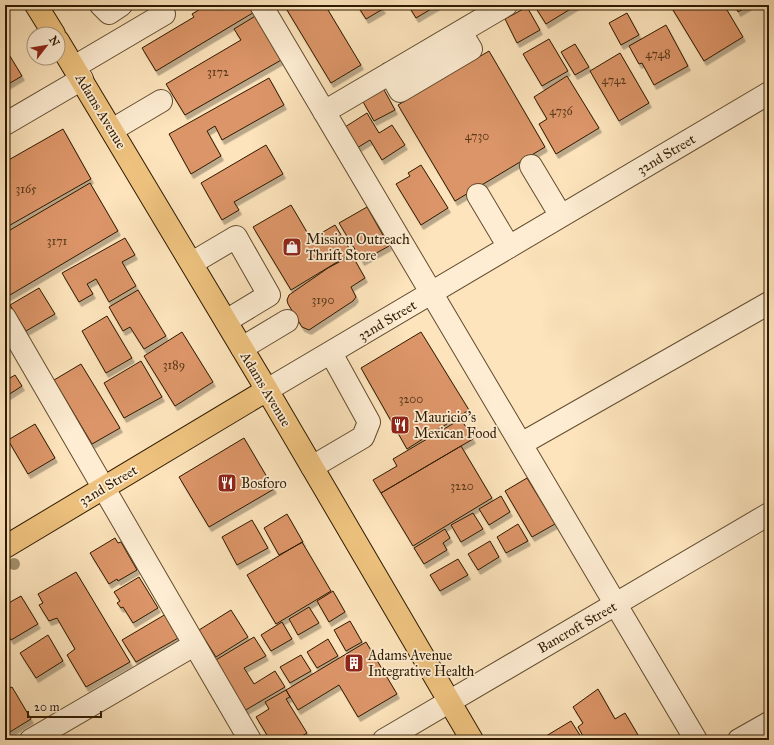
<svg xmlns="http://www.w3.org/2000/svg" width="774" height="745" font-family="'IM FELL Great Primer',serif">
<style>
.building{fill:#dc9567;stroke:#2e1a00;filter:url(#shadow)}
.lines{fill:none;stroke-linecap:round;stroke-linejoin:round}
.minor-casing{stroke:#624c2f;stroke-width:24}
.major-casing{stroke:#2e1a00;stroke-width:24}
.minor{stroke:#feedd3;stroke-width:22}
.major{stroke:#eec27e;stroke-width:22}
.tree{fill:#a2916d}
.labels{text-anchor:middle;stroke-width:3.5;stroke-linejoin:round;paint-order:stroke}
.number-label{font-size:12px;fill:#5a391a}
.street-label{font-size:14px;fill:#2e1a00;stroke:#feedd3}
.poi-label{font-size:14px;fill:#2e1a00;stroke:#feedd3;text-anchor:start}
</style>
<defs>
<filter id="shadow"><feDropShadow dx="2.5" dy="4.5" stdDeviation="0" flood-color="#0004"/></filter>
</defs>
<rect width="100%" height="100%" fill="#fde4bc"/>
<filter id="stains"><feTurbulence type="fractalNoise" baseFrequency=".005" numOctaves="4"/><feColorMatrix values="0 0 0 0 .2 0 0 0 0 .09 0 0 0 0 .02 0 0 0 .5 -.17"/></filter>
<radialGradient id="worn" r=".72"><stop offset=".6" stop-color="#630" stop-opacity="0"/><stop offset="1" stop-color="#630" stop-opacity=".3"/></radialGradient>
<path class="building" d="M207,5H252L256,11L156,71L142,48L194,17L192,14Z
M284,5H325L361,65L331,83Z
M357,5H380L383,9L366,19Z
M408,5H438L416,18Z
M534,5H577L546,24Z
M670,5H724L743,37L704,61Z
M735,5H750L738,12Z
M527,7L540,30L517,43L505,19Z
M627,13L639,35L621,45L609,23Z
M257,15L283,59L185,115L166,84L241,40L234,29Z
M666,25L688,66L654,85L642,63L639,64L629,46Z
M549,39L568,71L542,86L523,54Z
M575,44L589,67L575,75L561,52Z
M5,48L22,76L5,86Z
M489,51L545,147L455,201L398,105Z
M620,53L649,103L619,121L590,71Z
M567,76L599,128L556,154L539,124L547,119L534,97Z
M269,78L284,105L222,140L215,126L207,131L221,156L191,174L169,134Z
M383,88L395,110L374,121L362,100Z
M367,113L379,133L392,125L405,145L382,160L370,140L357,148L345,127Z
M63,129L91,179L5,228V162Z
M266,145L283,174L234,202L239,210L222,220L201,183Z
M421,165L448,208L421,225L396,184L410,176L408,173Z
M90,183L118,231L5,298V233Z
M291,205L311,239L335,225L352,253L291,290L253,227Z
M367,207L389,246L362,261L339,223Z
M125,238L135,255L122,262L136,286L109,302L96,279L87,284L93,294L79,302L62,273Z
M352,255L365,278L351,287L356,297L353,301L309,330L302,327L288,304L287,300L289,295L328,268Z
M39,288L55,314L26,331L10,305Z
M138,290L166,336L144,349L130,327L123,331L109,307Z
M107,316L132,358L106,373L82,331Z
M182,332L213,382L175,406L144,356Z
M421,332L469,410L407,449L361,368Z
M141,361L162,397L124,418L104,383Z
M81,364L120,428L92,444L54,380Z
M5,370L10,378L15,375L22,386L5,397Z
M461,419L473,439L381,493L373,480L397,466L393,459Z
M35,424L55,458L28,474L8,440Z
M244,438L274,489L209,527L179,477Z
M461,446L492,498L413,546L381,493Z
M527,478L555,524L532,537L505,491Z
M501,496L510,512L489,525L479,509Z
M473,513L483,529L461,542L451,525Z
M287,514L303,542L279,555L264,528Z
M252,520L268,548L237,565L222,537Z
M518,524L528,541L506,553L497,537Z
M445,529L450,538L443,543L447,550L424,564L414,548Z
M115,538L118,543L121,542L137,570L118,581L117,579L109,584L90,553Z
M490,541L499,557L478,570L468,554Z
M302,542L331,591L276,624L247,575Z
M458,559L468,575L440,591L430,575Z
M76,572L130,662L86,687L67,655L75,649L57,618L49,621L39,605L43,603L38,594Z
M139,577L158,608L133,623L123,607L121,608L117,603L120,601L114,592Z
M333,591L345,612L329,622L317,601Z
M21,596L38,624L11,640L5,629V605Z
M309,607L319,623L298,635L289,619Z
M231,610L248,637L216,657L199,630Z
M166,614L180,637L136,662L122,640Z
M350,621L362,642L346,651L334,630Z
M282,622L292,639L271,651L261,635Z
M48,635L63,661L36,678L20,653Z
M254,637L266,656L244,668L254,684L275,671L285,687L244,711L214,661Z
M328,639L338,656L317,668L307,652Z
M366,642L397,694L358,717L339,685L298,710L286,690Z
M301,655L311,671L290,683L280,667Z
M12,687L31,719L5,735V690Z
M598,689L615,719L625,713L641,740H585L578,727L583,723L573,707Z
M286,690L290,697L286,699L307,733L302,736L304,740H274L272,738L270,740L256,717L269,709L265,702Z
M571,721L583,740H540L541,739Z"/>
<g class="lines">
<g class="minor-casing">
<path id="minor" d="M101,5L109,13L121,5
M261,5L696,740
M74,67L164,14
M390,73L400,91L471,49L461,32
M324,112L506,5
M5,124L82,79
M112,130L161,101
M531,166L561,216
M478,195L509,247
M192,263L236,237L269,295L226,321
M5,318L250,740
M242,348L287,321
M267,390L769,93
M521,444L769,303
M312,467L363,437L369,422L331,353
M31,740L194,645
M384,740L769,514
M739,740L769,723"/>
</g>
<g class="major-casing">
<path id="major" d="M36,5L54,34
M58,41L267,390L472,740
M5,547L267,390"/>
</g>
<use href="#minor" class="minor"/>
<use href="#major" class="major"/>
</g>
<circle class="tree" cx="14" cy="564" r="6"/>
<defs>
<g id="shop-square" transform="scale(1)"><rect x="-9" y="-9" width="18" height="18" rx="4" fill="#8f2418" stroke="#feedd3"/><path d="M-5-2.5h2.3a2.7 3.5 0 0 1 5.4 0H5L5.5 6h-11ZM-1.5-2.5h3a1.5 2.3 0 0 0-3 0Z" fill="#fff"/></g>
<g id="restaurant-square" transform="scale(1)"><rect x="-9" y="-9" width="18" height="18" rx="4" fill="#8f2418" stroke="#feedd3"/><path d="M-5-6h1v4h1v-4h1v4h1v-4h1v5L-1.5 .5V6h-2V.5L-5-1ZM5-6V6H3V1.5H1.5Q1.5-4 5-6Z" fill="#fff"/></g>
<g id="building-square" transform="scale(1)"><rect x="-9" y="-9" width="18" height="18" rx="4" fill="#8f2418" stroke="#feedd3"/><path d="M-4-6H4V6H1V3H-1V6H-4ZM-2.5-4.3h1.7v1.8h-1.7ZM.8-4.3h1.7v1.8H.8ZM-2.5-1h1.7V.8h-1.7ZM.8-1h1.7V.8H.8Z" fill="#fff"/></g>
</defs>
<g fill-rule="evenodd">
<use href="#shop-square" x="292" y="247"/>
<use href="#restaurant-square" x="400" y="425"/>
<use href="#restaurant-square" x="227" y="483"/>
<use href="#building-square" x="354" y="663"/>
</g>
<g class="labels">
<g class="number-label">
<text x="658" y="58">4748</text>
<text x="218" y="76">3172</text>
<text x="614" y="84">4742</text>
<text x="561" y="115">4736</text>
<text x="477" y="140">4730</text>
<text x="26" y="193">3165</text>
<text x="57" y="245">3171</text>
<text x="323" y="304">3190</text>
<text x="174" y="369">3189</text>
<text x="411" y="403">3200</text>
<text x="462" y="490">3220</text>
</g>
<g class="street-label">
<text transform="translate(101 111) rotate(59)" y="5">Adams Avenue</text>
<text transform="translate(666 154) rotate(-31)" y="5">32nd Street</text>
<text transform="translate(387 320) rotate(-31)" y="5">32nd Street</text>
<text transform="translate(266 389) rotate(59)" y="5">Adams Avenue</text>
<text transform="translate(108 485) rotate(-31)" y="5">32nd Street</text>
<text transform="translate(577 627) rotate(-30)" y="5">Bancroft Street</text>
</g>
<g class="poi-label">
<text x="306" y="244">Mission Outreach<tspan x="306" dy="16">Thrift Store</tspan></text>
<text x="414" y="422">Mauricio's<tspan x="414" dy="16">Mexican Food</tspan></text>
<text x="241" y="488">Bosforo</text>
<text x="368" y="660">Adams Avenue<tspan x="368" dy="16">Integrative Health</tspan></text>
</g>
</g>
<rect width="774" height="745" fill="none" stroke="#fde4bc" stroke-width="20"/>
<rect x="6" y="6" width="762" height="733" fill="none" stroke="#2e1a00" stroke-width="2"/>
<rect x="10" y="10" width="754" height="725" fill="none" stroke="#2e1a00"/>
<g transform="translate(46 46) rotate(59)"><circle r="19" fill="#feedd3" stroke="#ab997f"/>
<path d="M0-3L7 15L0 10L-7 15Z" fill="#8f2418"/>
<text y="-6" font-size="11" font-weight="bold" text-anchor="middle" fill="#2e1a00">N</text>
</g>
<path d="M28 711v6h73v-6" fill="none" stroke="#2e1a00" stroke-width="2"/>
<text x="34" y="711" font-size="12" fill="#2e1a00" stroke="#feedd3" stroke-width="3" paint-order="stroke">20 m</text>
<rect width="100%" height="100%" filter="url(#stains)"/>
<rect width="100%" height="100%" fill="url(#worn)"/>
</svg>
